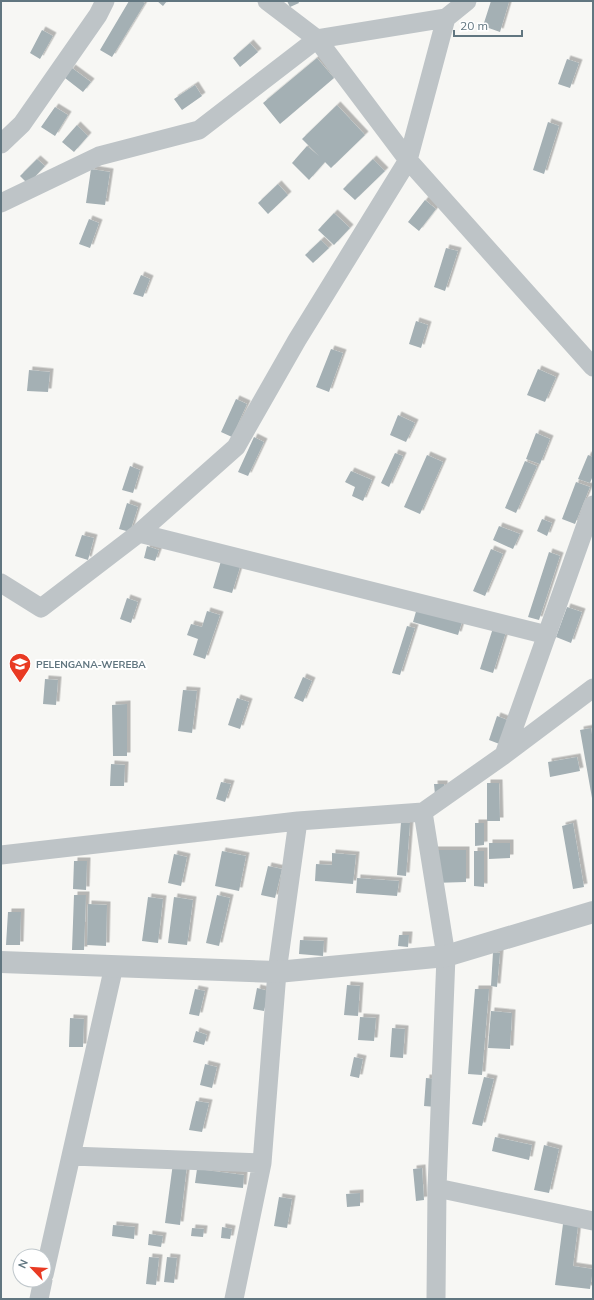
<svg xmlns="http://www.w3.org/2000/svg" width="594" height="1300" font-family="Mulish,sans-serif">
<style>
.building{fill:#a4b0b4;filter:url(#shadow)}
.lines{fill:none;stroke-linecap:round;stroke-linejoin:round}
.minor{stroke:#bec4c7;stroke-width:19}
.tertiary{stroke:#bec4c7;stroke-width:22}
.labels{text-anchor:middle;stroke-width:4;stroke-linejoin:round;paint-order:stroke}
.poi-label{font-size:10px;font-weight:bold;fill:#617680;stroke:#fff;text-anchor:start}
</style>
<defs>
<filter id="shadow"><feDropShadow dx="3.5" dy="-3.5" stdDeviation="0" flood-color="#0004"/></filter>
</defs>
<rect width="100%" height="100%" fill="#f7f7f4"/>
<path class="building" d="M129,1H141L145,3L112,57L100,50Z
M157,1H167L163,6Z
M287,1H298L299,3L290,7Z
M491,1L509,2L500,32L483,26Z
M42,30L53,36L40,59L30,53Z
M250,43L258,52L240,67L233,58Z
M317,58L334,78L280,124L263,103Z
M567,59L579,63L570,88L558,84Z
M72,68L91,82L83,92L65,78Z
M195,85L202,96L182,110L174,99Z
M337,105L365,135L331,168L325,162L309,180L292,163L307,146L319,156L302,139Z
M55,107L68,115L55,136L41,127Z
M548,122L559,126L544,174L533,170Z
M77,125L88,136L74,152L62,142Z
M37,159L45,166L28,184L20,176Z
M373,159L385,171L355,200L343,189Z
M91,169L110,172L105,205L86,203Z
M278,184L288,195L268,214L258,203Z
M425,200L436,209L419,231L408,222Z
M334,213L350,228L334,245L318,230Z
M89,219L99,223L90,248L79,244Z
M321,240L329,248L313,263L305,255Z
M446,248L458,251L445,291L434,287Z
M141,275L150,279L143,297L133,294Z
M416,321L428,325L421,348L409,344Z
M331,349L343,353L329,392L316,387Z
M538,369L556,377L545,402L527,395Z
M29,370L50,372L48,392L27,391Z
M236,399L247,404L232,437L221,432Z
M398,415L415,423L406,442L390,435Z
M536,433L550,439L540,464L526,459Z
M254,437L264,442L248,476L238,472Z
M395,453L403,456L389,487L381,483Z
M427,455L443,462L420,514L404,507Z
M588,455L593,457V475L590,483L578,479Z
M525,461L537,466L516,513L505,508Z
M130,466L140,470L133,493L122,490Z
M351,471L372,480L363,501L352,496L355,487L345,482Z
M576,482L590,487L575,524L562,519Z
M127,503L138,507L130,532L119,529Z
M542,519L552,523L547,536L537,531Z
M499,526L520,534L513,549L493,540Z
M82,535L94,538L88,560L75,556Z
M147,546L159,550L155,561L144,558Z
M491,549L503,554L485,596L473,591Z
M549,552L560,556L539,620L528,617Z
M221,561L240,567L232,593L213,588Z
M127,598L138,602L131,623L120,619Z
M567,607L582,612L571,643L556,637Z
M417,608L462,622L458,635L413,622Z
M207,611L220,615L205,659L193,655L198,639L187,635L191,624L202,627Z
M407,626L415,628L400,675L392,673Z
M493,628L506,632L493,673L480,669Z
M303,677L312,681L303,702L294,698Z
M45,679L58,680L56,705L43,704Z
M183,690L197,691L192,733L178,731Z
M237,698L249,702L240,729L228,725Z
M127,704V756H113L112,705Z
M497,716L510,721L502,745L489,740Z
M591,728L593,741L592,798L580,730Z
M577,757L580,771L550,777L548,762Z
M111,764L125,765L124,786H110Z
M221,782L231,784L225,802L216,799Z
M487,783H499L500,821H487Z
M434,784H444L445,794L435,795Z
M401,822L410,823L406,876L397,875Z
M475,823H484V845L475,846Z
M573,823L584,887L573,889L562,826Z
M489,843H510V858L489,859Z
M432,850H466V882L432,883Z
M222,851L246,856L239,891L215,886Z
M474,851H484V887L474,886Z
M332,853L356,855L353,884L315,881L316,864L332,865Z
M174,854L187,857L181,886L168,883Z
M74,861H87L86,890L73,889Z
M268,866L282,869L275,898L261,895Z
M357,878L399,881L397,896L356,893Z
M74,895H86L84,950H72Z
M217,895L230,898L219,946L206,943Z
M148,897L163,899L158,943L142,941Z
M174,897L193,900L187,945L168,943Z
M88,904L107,905L106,946L87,945Z
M8,912H21L20,945H6Z
M399,935H409L408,947L398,946Z
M300,940L324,941L323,956L299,954Z
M493,952L500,953L497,987L491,986Z
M347,985L360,986L358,1016L344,1015Z
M257,988L269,991L264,1011L253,1009Z
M195,989L205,991L199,1016L189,1014Z
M475,989H489L482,1075L468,1074Z
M491,1011L512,1013L510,1049L488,1048Z
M360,1017L376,1018L374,1041L358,1040Z
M70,1018L84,1019L83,1047H69Z
M392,1028L405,1029L403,1058L390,1057Z
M196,1031L207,1035L204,1045L193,1042Z
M354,1057L363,1059L359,1078L350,1076Z
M205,1064L217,1067L212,1088L200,1085Z
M484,1077L494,1079L482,1126L472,1124Z
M426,1078L438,1079L436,1107L424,1106Z
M196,1101L209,1103L202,1132L189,1130Z
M495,1137L532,1145L529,1160L492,1151Z
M544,1145L559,1149L549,1193L534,1190Z
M173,1163L187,1165L180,1225L165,1223Z
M422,1168L424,1200L416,1201L413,1169Z
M197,1169L244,1175L243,1188L195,1183Z
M360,1193V1206L347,1207L346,1194Z
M279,1197L292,1199L287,1228L274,1226Z
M563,1224L578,1226L573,1266L593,1269L590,1289L555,1285Z
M113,1225L135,1227L134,1239L112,1236Z
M222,1227L232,1229L230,1239L221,1238Z
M192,1228L204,1229L203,1237L191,1236Z
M149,1234L163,1236L161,1247L148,1245Z
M149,1257L159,1258L156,1285L146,1284Z
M167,1257L177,1258L174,1283L164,1282Z"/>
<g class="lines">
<path class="minor" d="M267,1L317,39L408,160L593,367
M1,144L22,124L98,15L105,1
M1,203L99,156L199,130L317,39L446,18L467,1
M139,533L547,635
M1,583L41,608L139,533L236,447L297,340L408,160L446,18
M504,755L593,505
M423,812L446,956L437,1188L436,1299
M1,855L298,821L423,812L504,755L593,688
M71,1156L262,1163
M437,1188L593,1221
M44,1275L114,966
M39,1299L43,1280
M234,1299L262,1163L277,972L298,821"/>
<path class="tertiary" d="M1,962L277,972L446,956L593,912"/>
</g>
<defs>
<g id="school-pin" transform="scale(1.15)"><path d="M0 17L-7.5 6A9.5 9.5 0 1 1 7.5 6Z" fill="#e93a23" stroke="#fff"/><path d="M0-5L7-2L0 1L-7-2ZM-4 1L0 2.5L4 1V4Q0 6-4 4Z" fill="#fff"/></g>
</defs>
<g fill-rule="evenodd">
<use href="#school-pin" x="20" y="664"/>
</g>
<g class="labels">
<g class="poi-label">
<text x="36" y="668">PELENGANA-WEREBA</text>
</g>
</g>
<rect width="594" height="1300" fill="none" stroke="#617680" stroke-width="4"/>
<g transform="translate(32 1268) rotate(295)"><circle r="19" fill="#ffffff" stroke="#c0c8cc"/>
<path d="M0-3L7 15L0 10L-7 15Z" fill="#e93a23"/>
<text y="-6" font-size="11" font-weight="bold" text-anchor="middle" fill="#617680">N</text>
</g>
<path d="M454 30v6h68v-6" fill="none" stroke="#617680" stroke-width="2"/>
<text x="460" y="30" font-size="12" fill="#617680" stroke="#ffffff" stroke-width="3" paint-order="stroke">20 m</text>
</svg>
